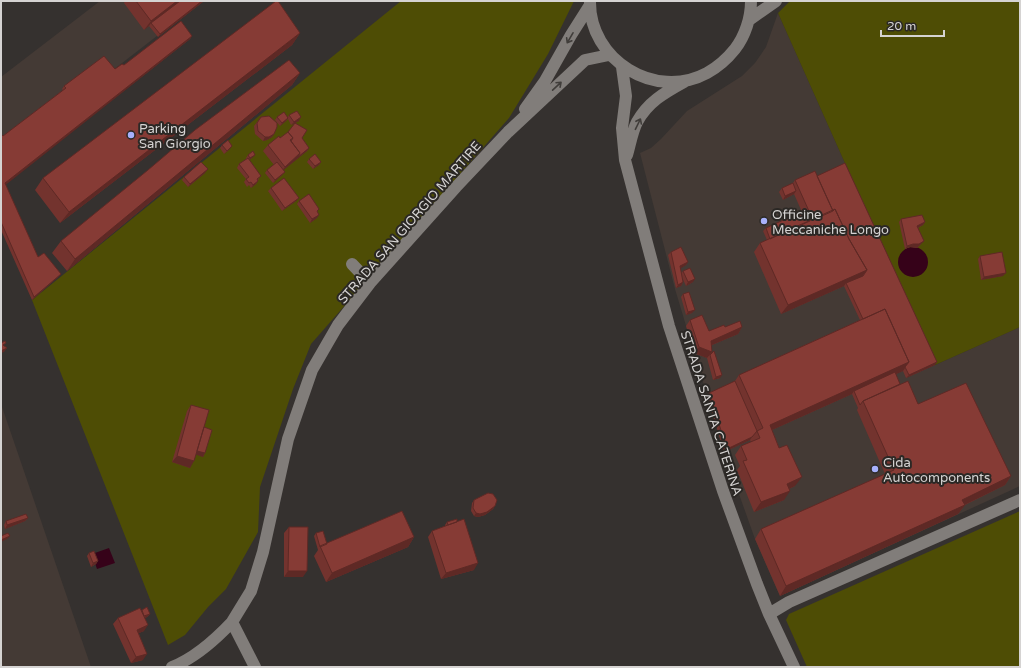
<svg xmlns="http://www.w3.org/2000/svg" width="1021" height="668" font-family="'Varela Round',sans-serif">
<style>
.built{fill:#443a35}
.green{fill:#4e4d05}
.water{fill:#360219}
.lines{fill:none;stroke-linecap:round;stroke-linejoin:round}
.minor{stroke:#817d7a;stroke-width:12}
.wall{fill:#73332e}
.shaded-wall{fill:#5e2925}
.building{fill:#863b35;stroke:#5e2925}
.oneway{stroke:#403d3a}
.poi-dot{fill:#a7b1fc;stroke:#2b2825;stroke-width:1.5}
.labels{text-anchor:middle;stroke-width:4;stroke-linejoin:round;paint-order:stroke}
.poi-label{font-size:13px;fill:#d5d3d2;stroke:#2b2825;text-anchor:start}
.street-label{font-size:13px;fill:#d5d3d2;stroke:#2b2825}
</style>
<rect width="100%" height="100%" fill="#35312f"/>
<path class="built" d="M100,1H202L1,157V77Z
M778,13L935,365L1020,327V486L780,596L755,539L724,452L675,289L640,153L651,148L661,139L687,111L742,76L755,63L766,47Z
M1,404L91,667H1Z"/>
<path class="green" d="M401,1H574L548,54L509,118L311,344L293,389L260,487L258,532L226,589L208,607L185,635L168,645L32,300Z
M790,1H1020V327L935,365L778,13Z
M1020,511V667H807L786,620L789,614Z"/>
<path class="water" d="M898 262a15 15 0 1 1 30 0a15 15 0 1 1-30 0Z
M109,548L115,563L97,569L92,554Z"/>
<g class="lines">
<path class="minor" d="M590,1C589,60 655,101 707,73C718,67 727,59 735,49C745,36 751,18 751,1
M749,20L776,1
M622,67L626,96L622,128L625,160L669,326L723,491L757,584L769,614L794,667
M525,109L545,81L571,35L590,5
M627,155C630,145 632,132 637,122C648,102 664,93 684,82
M352,264L370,283
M769,614L789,602L1020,500
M172,667C195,658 215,640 232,622
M255,667L232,622L251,591L263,552L288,439L312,370L338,325L370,283L456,187L508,132L585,60L609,55"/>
</g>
<path class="wall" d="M125,1H204L158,37L149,26L144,30L124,3Z
M300,33L292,45L60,223L35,190L43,178Z
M192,36L190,39L5,184L38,257L58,277L32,300L1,230V134L3,136L63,90L62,89L64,86L115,69Z
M300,73L292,85L67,271L52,253L61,241Z
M289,115L299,121L291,125L288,119L286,121L280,126L275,120L277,117H288Z
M261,117L274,134L272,137L267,140L263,141L255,134L254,126Z
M280,138H302L309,148L307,151L283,170L282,175L273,183L265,173L267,170L274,165L263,151L268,145Z
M222,145L230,149L224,154L220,148Z
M248,155L252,158L249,160L259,179L258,180V181L256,184L251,188L249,185L247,187L244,182L246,179L237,168L239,164L246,159V158Z
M309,159L321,162L319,165L313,169L307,162Z
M205,173L188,187L182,180L184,177Z
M817,176L935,365L906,378L903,371L896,374L900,384L918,404L1011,476L1005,485L965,505L958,514L780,596L755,539L761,529L885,474L857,410L858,408L852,394L772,430L795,486L789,489L784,500L754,512L737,470L740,466L735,455L741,446L751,442L750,440L724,452L707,396L709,393L735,381L739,375L860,320L844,286L781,314L754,252L760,243L767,240L763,231L766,228L802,212L794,194L783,200L779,192L782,188L793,183L795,180Z
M271,188L296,201L282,211L268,191Z
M299,201L317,212V218L310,223L297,204Z
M901,219L925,222L923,225L918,228L921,244L917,248L910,247L905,249L899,222Z
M671,252L688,262L686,265L680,268L681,274L683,271L693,282L686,286L681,275L683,282L681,286L676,288L668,255Z
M980,256L1003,276L981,280L978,259Z
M683,294L692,313L686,315L681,297Z
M690,320L709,331L725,327H742L738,334L712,345V352L710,355L720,378L713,380L707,358L694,353L686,326Z
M191,405L204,427L205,453L203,457L196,454L190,468L172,462L187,411Z
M474,500L495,506L493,509L485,515L478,517L474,516L471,511L472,503Z
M28,518L25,521L5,529L4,525L6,521Z
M447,522L474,570L441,579L428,537L432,531L445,526V525Z
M289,527L303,577H284V533Z
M316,533L327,544L414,537L408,547L326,582L314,556L318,550L314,536Z
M89,553L98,561L96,564L91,567L87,556Z
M142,610L150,614L147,617L145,618L144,631L139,633L143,660L131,663L113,624L118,618Z"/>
<path class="shaded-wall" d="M177,1H182L151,23L149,26L144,30L151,21Z
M202,1H204L158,37L160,34Z
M300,33L292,45L60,223L69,212Z
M192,36L190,39L3,187L5,183Z
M300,73L292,85L67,271L75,259Z
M301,117L299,121L291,125L294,122Z
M288,118L286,121L280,126L282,123Z
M274,134L272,137L267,140L263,141L265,137Z
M232,146L230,149L224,154Z
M309,148L307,151L280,173L285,167L300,153Z
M255,155L252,158L247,161L250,158Z
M321,162L319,165L313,169L315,166Z
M208,169L205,173L188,187L190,184Z
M285,172L282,175L273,183L275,180Z
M258,181L256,184L251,188L253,185Z
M796,191L794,194L783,200L785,196Z
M299,198L296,201L282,211L285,208Z
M319,215L317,218L310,223L312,219Z
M925,222L923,225L915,229L917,226Z
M924,241L917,248L910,247L905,249L907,246Z
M688,262L686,265L678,270L680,266Z
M867,270L860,279L846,283L844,286L781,314L788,305Z
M1006,273L1003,276L981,280L984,277Z
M61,274L58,277L32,300L34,297Z
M695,279L693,282L686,286L688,282Z
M683,282L681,286L676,288L678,285Z
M695,310L692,313L686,315L688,312Z
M742,327L738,334L707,347L711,341Z
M699,347L712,352L707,358L694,353Z
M7,348L4,352L1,353V351Z
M909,362L903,371L855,393L854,391L852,394L763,434L770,425Z
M937,362L935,365L906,378L909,375Z
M722,375L720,378L713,380L716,377Z
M752,437L750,440L724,452L727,449Z
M196,450L205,453L203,457L194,454Z
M177,456L194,461L190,468L172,462Z
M1011,476L1005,485L956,509L962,500Z
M802,477L795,486L780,493L787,484Z
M790,491L784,500L754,512L761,502Z
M965,505L958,514L780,596L786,586Z
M495,506L493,509L485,515L478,517L474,516L476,513Z
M28,518L25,521L5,529L7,525Z
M10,536L7,539L1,542V540Z
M414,537L408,547L326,582L332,573Z
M98,561L96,564L91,567L93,563Z
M478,563L474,570L441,579L446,573Z
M288,571H307L303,577H284Z
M150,614L147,617L139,621L142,618Z
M148,625L144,631L132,636L137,630Z
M147,654L143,660L131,663L136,657Z"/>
<path class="building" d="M136,1H177L151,21Z
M180,1H202L160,34L151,23Z
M276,1H278L300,33L69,212L43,178Z
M181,21L192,36L5,183L38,257L44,253L61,274L34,297L1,222V134L3,136L66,88L64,86L104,56L115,69L122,64L124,65Z
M289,60L300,73L75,259L61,241L148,170L195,130Z
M297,111L301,117L294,122L289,115Z
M284,112L288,118L282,123L277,117Z
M269,116L277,123V127L274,134L269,137H265L258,131L257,123L261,117Z
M295,123L307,130L302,138L309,148L298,157L300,153L291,141L293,138L288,132Z
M288,132L293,138L290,140L300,153L285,167L268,145L279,136L280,138Z
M228,140L232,146L227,151L222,145Z
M253,151L255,155L250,158L248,155Z
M315,154L321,162L315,166L309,159Z
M248,158L261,176L257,179L258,181L253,185L251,182L249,183L246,179L249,177L239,164Z
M201,162L208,169L190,184L184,177Z
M277,162L285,172L275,180L267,170Z
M845,163L937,362L909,375L905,367L909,362L885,309L863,319L846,283L863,276L867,270L849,239L835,209L833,211L817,176Z
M815,171L833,211L813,220L795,180Z
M284,178L299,198L285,208L271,188Z
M793,183L796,191L785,196L782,188Z
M309,194L319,209L317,211L319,215L312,219L299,201Z
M835,209L849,239L867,270L788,305L760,243Z
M805,210L810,221L770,239L766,228Z
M922,215L925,222L917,226L924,241L919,244H913L907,246L901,219Z
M681,247L688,262L680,266L683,282L678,285L671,252Z
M1002,252L1006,273L984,277L980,256Z
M690,268L695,279L688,282L683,271Z
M689,292L695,310L688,312L683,294Z
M885,309L909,362L770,425L779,448L787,445L802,477L787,484L790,491L761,502L743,461L747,460L741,446L760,438L757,431L763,428L739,375Z
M702,315L709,331L724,325L725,327L740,321L742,327L711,341L712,352L699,347L690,320Z
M5,341L6,343L3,345L7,348L1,351V343Z
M714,351L722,375L716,377L710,355Z
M895,372L900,384L863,401L860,405L854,391Z
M735,381L757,431L752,437L727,449L709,393Z
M908,381L918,404L966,383L1011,476L962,500L965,505L786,586L761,529L894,470L863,401Z
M191,405L209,410L194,461L177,456Z
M204,427L212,430L205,453L197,451Z
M488,493L493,494L497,500L495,506L487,512L480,514L476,513L473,508L474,500Z
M402,511L414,537L332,573L320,546Z
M26,514L28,518L7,525L6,521Z
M457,519V522L448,525L447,522Z
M464,519L478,563L446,573L432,531Z
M289,527H308L307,571H288Z
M323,531L327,544L320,547L316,533Z
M8,533L10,536L1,540V536Z
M94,551L98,561L93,563L89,553Z
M147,607L150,614L144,616L142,610Z
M140,608L148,625L137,630L147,654L136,657L118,618Z"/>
<defs><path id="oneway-shaft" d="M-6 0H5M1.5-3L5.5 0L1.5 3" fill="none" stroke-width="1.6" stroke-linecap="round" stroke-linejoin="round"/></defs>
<g class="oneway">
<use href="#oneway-shaft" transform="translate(570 38) rotate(120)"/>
<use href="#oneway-shaft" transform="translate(557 86) rotate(-43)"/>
<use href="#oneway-shaft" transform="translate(638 124) rotate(-64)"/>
</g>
<g class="poi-dot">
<circle cx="131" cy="135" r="4"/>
<circle cx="764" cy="221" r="4"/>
<circle cx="875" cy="469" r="4"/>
</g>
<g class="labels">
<g class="poi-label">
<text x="139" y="133">Parking<tspan x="139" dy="15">San Giorgio</tspan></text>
<text x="772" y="219">Officine<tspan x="772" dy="15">Meccaniche Longo</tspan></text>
<text x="883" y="467">Cida<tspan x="883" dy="15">Autocomponents</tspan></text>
</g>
<g class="street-label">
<text transform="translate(409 222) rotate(-49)" y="5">STRADA SAN GIORGIO MARTIRE</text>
<text transform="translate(712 413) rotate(72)" y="5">STRADA SANTA CATERINA</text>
</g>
</g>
<rect width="1021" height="668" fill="none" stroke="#d5d3d2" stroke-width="4"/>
<path d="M881 30v6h63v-6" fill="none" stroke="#d5d3d2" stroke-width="2"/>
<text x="887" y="30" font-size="12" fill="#d5d3d2" stroke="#2b2825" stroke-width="3" paint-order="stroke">20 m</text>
</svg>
